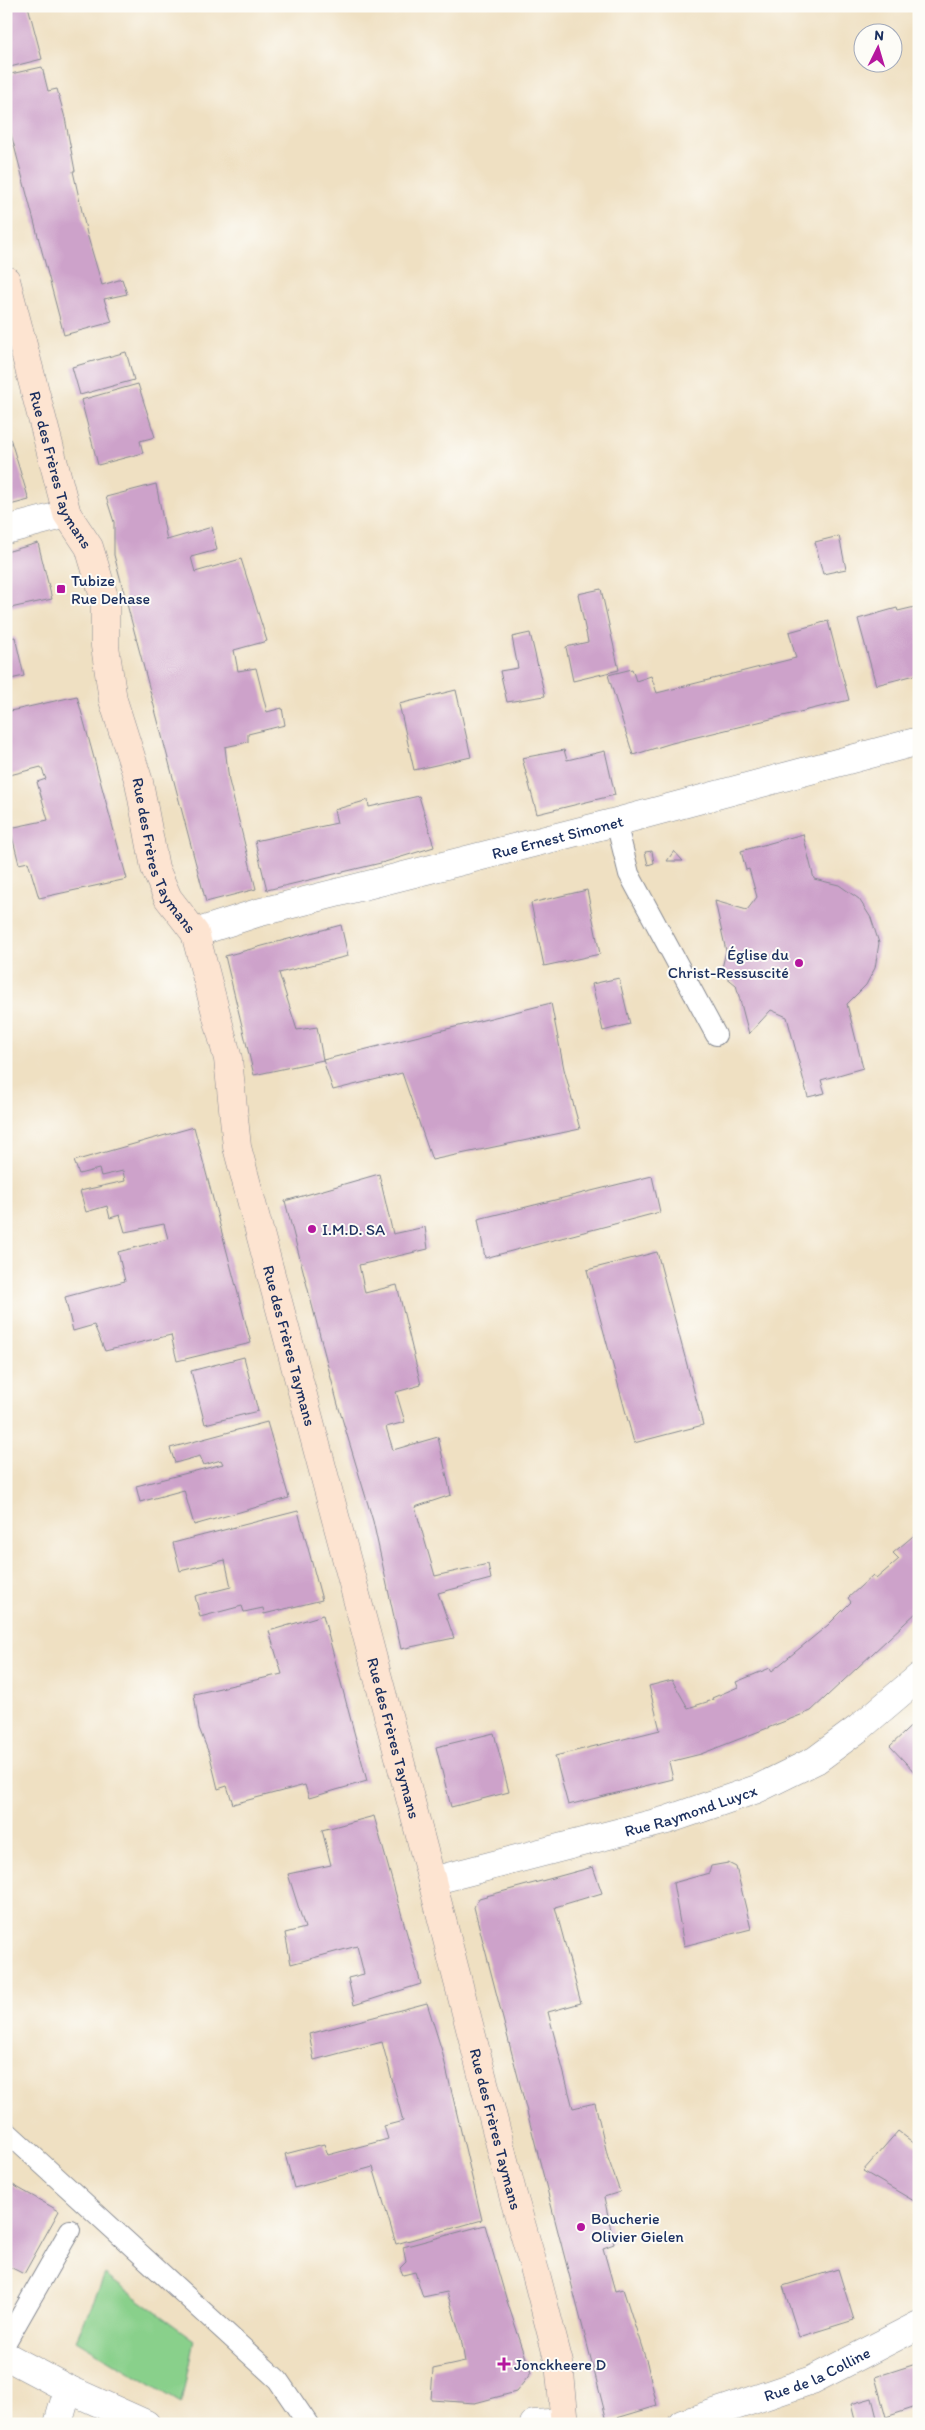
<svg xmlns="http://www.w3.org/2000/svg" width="925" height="2430" font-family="Itim,sans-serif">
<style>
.green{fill:#89d08b;stroke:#528074}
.building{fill:#cda2ca}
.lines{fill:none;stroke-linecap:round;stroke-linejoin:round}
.lane-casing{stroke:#858890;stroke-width:22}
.street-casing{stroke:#858890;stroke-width:29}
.secondary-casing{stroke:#858890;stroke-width:29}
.lane{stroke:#fff;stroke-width:20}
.street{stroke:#fff;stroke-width:28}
.secondary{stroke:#fde4d1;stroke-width:28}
.poi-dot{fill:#b5179e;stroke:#fdfcf7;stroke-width:2}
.labels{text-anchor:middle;stroke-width:4;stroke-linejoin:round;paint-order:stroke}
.street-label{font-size:16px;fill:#1b2f5e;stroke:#fdfcf7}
.poi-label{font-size:16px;fill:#1b2f5e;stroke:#fdfcf7;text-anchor:start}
</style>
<rect width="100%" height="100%" fill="#fdfcf7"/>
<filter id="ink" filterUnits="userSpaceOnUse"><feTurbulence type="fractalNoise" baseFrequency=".02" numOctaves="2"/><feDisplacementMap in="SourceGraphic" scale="10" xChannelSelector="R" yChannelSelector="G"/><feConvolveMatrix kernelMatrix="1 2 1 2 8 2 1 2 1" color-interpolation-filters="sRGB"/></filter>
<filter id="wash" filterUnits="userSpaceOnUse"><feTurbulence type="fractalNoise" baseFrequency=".0096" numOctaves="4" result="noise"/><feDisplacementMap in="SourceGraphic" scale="20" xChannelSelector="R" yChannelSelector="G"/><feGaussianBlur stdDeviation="1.12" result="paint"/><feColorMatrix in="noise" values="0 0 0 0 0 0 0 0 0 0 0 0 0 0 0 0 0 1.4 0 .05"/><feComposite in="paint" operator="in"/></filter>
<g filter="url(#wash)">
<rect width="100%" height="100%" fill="#efe0c2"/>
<path class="green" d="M105,2275L194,2340L181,2403L76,2340Z"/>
<g id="blocks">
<path class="building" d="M6,6H28L42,59L6,68Z
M42,67L48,91L57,89L65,118L75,171H73L87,234L102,285L122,279L127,294L104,299L112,322L64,335L6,115V75Z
M126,352L134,380L80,395L72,367Z
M138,384L155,437L140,441L143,453L98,465L81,400Z
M6,425L29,500L6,506Z
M156,484L167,540L212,527L217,550L191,557L195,572L241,559L267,641L234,650L238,671L256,668L267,712L282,708L285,725L248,734V742L225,747L229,781L256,889L206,902L114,555V522L106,497Z
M839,536L846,569L823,574L815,542Z
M38,543L52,599L6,609V552Z
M601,589L619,670L573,681L566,647L588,642L578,594Z
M919,606V674L876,685L858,619L897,608L898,611Z
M828,621L849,700L672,743L633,755L608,675L632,669L636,681L651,676L657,693L764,666L796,658L789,632Z
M530,633L545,696L507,702L500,671L518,668L512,637Z
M15,637L24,676L6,680V639Z
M456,690L471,757L414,770L399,704Z
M77,696L127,879L39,898L28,862L19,864L10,828L48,820L37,782L46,779L41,767L6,776V712Z
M564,750L567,760L605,751L615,795L537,814L522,758Z
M419,796L434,847L385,862L267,890L255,841L337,823L334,810L368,800L369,807Z
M803,834L814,879L839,885L859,899L871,918L879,943L875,968L866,985L847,1004L863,1068L821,1080L825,1093L808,1097L787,1017L771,1010L749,1034L736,985L725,976L722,968L726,951L715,901L747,910L757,897L749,869L746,870L741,851Z
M652,851L654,863L648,865L645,852Z
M674,851L683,861H667Z
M587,890L600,954L544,966L531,903Z
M341,925L348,956L279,973L297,1030L317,1027L323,1060L551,1003L564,1069L580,1129L432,1160L402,1073L333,1090L323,1060L254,1075L225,956Z
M619,978L630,1024L603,1031L592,984Z
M194,1127L251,1343L177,1361L171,1335L105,1351L94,1325L73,1331L65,1297L125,1281L118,1252L168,1239L164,1224L125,1232L120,1215L110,1218L107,1206L86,1212L80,1191L125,1181L123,1171L101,1176L99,1169L79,1174L74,1161Z
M379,1174L393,1234L425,1227L428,1249L359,1265L365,1293L397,1285L421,1385L396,1392L405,1422L386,1427L393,1450L438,1437L451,1495L415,1507L435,1576L488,1564L491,1579L438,1593L454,1638L401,1649L373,1521L338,1405L285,1201Z
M652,1176L660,1212L485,1258L478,1219Z
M657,1252L703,1425L634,1443L587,1270Z
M244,1357L258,1411L205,1424L191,1371Z
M267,1422L289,1498L194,1525L184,1490L140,1502L136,1486L223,1464L221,1460L204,1465L200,1456L175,1463L170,1448Z
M298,1511L322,1600L264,1614L263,1608L244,1612L242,1606L200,1617L195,1596L231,1587L225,1560L180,1571L173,1543Z
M919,1531V1610L811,1711L701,1754L669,1762L673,1779L568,1805L555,1756L660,1730L649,1686L672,1680L688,1708L713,1700L712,1698L738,1687L736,1682L770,1668L772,1671L828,1625L851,1602L848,1598L873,1575L876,1579L899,1559L893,1553Z
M323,1615L367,1781L309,1798L305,1785L233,1804L227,1786L218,1789L210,1756L199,1728L194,1694L282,1674L269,1631Z
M919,1719V1777L890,1746Z
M494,1733L509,1792L451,1807L436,1747Z
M374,1816L421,1984L354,2005L348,1978L364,1974L357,1946L291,1964L285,1933L305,1928L288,1874L331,1865L322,1830Z
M728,1863L736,1867L751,1929L684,1946L673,1883L709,1873L711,1866Z
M593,1867L602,1893L555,1907L581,2003L548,2012L573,2108L595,2103L608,2158L620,2192L604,2197L614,2244L603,2248L615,2291L623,2289L647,2363L657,2406L607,2421L474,1907L479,1898Z
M427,2003L442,2051L482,2220L396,2244L373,2167L294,2188L285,2154L324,2144L328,2155L388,2139L384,2126L403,2121L382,2042L314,2060L309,2034Z
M898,2131L919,2147V2204L863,2171Z
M6,2181L59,2211L24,2274L6,2265Z
M485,2225L506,2298L531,2373L516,2392L475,2403L431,2400L433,2369L465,2362L461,2338L447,2292L423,2297L415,2272L403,2275L400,2268L406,2262L403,2247Z
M838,2269L854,2320L799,2337L783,2286Z
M919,2363V2406L886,2417L875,2377Z
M872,2398L878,2422L856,2424L851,2404Z"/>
</g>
</g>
<g filter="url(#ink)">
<use href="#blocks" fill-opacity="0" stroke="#858890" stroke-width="1"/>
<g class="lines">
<g class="lane-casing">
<path id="lane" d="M616,822L629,874L716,1035
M6,2131L278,2380L308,2424
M6,2342L70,2230"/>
</g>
<g class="street-casing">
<g id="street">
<path d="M6,530L67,514"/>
<path id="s1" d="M195,933L257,913L616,822L919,741"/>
<path id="s2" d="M432,1881L667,1820L757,1789L816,1760L859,1728L919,1677"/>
<path d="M6,2356L68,2389L146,2424"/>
<path d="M58,2424L68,2389"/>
<path d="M534,2424L565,2422"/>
<path id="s3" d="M682,2424L812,2380L919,2325"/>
</g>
</g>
<g class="secondary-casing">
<g id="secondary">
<path id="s4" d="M6,280L67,514L89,547L105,600V646L113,700L139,782L155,868L168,898L195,933L228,1059L237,1147L432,1881L514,2199L537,2278L559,2363L565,2424"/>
</g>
</g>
<use href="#lane" class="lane"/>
<use href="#street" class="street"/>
<use href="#secondary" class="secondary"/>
</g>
</g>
<g class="poi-dot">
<rect x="56" y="584" width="10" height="10" rx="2.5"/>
<circle cx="799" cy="963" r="5"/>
<circle cx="312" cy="1229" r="5"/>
<circle cx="581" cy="2227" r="5"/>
<path d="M501.5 2356.5h5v5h5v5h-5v5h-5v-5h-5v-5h5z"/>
</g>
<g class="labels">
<g class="street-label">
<text dy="6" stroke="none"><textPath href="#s4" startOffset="198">Rue des Frères Taymans</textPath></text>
<text dy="6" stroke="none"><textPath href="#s1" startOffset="375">Rue Ernest Simonet</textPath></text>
<text dy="6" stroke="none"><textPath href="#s4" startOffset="602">Rue des Frères Taymans</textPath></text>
<text dy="6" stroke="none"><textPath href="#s4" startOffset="1112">Rue des Frères Taymans</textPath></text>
<text dy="6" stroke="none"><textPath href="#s4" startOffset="1518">Rue des Frères Taymans</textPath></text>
<text dy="6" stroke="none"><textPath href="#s2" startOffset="268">Rue Raymond Luycx</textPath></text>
<text dy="6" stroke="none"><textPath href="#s4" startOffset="1922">Rue des Frères Taymans</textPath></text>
<text dy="6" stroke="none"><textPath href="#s3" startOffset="144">Rue de la Colline</textPath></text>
</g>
<g class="poi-label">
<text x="71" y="586">Tubize<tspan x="71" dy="18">Rue Dehase</tspan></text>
<text x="789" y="960" text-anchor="end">Église du<tspan x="789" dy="18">Christ-Ressuscité</tspan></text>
<text x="322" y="1235">I.M.D. SA</text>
<text x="591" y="2224">Boucherie<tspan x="591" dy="18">Olivier Gielen</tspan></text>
<text x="514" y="2370">Jonckheere D</text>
</g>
</g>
<rect width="925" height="2430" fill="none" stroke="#fdfcf7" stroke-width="25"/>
<g transform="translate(878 48) rotate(5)"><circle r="24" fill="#fdfcf7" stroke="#a3aaba"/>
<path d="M0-4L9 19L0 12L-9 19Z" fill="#b5179e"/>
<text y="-8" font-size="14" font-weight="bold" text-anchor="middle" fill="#1b2f5e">N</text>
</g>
</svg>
